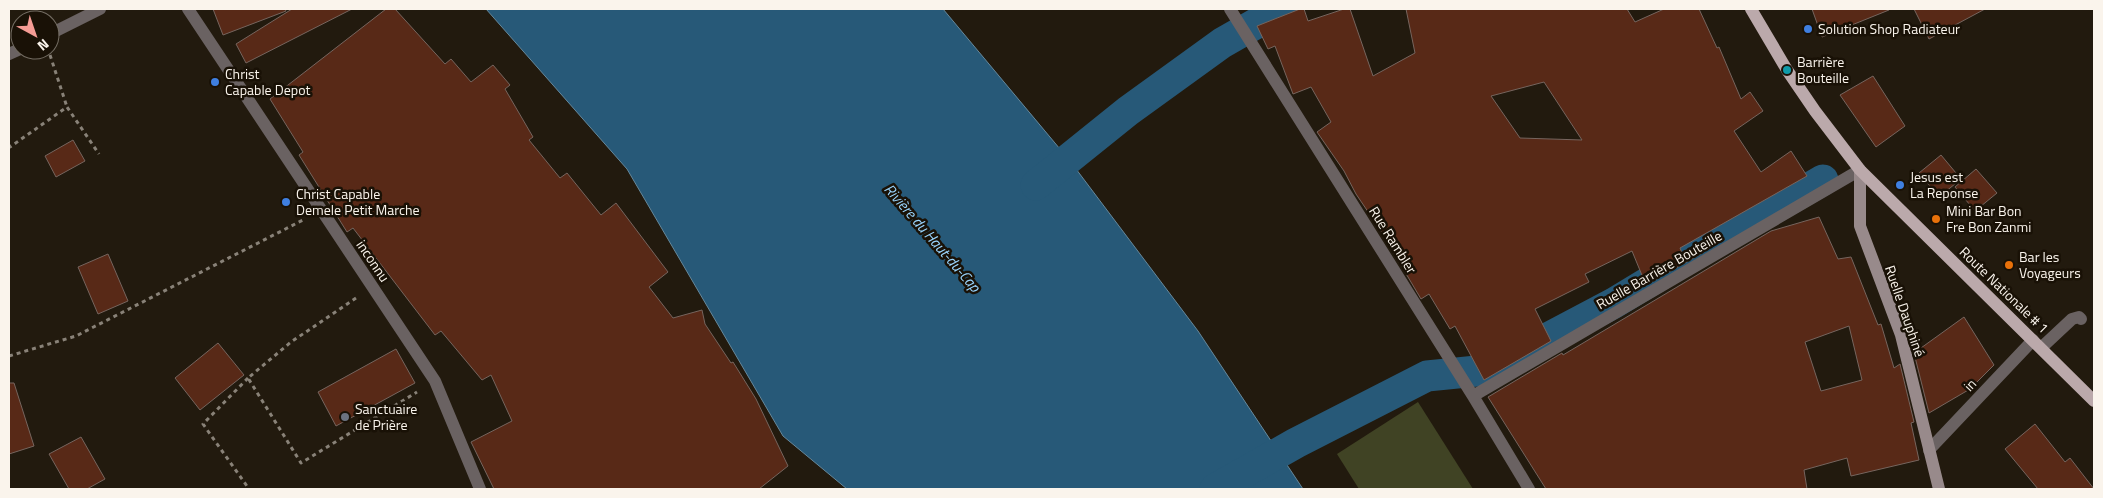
<svg xmlns="http://www.w3.org/2000/svg" width="2103" height="498" font-family="'Titillium Web',sans-serif">
<style>
.green{fill:#404324}
.water{fill:#275978;stroke:#66889b}
.lines{fill:none;stroke-linecap:round;stroke-linejoin:round}
.canal{stroke:#275978;stroke-width:31}
.building{fill:#582917;stroke:#76655e;fill-rule:evenodd}
.path{stroke:#898278;stroke-width:3;stroke-dasharray:4 4;stroke-linecap:butt}
.lane{stroke:#6a6262;stroke-width:12}
.street{stroke:#6a6262;stroke-width:12}
.secondary{stroke:#988a8b;stroke-width:12}
.primary{stroke:#bba9ab;stroke-width:12}
.shop-dot{fill:#3f7fe0;stroke:#191106;stroke-width:2}
.culture-dot{fill:#0f9aa8;stroke:#191106;stroke-width:2}
.food-dot{fill:#e8710a;stroke:#191106;stroke-width:2}
.worship-dot{fill:#6b7280;stroke:#191106;stroke-width:2}
.labels{text-anchor:middle;stroke-width:5;stroke-linejoin:round;paint-order:stroke}
.poi-label{font-size:14px;fill:#faf4ec;stroke:#191106;text-anchor:start}
.street-label{font-size:14px;fill:#faf4ec;stroke:#191106}
.water-label{font-size:15px;font-style:italic;fill:#99d4fd;stroke:#191106}
</style>
<rect width="100%" height="100%" fill="#221a0e"/>
<path class="green" d="M1418,402L1473,489H1359L1337,454Z"/>
<path class="water" d="M486,9H943L1070,161L1198,331L1303,489H847L783,436L627,169Z"/>
<g class="lines">
<path class="canal" d="M1036,185L1128,111L1222,43L1278,11L1285,9
M1215,489L1296,443L1427,376L1487,370L1614,303L1680,263L1823,180"/>
</g>
<path class="building" d="M213,9H285L286,11L223,35Z
M292,9H352L246,63L236,44Z
M386,9H395L445,64L451,59L471,82L493,65L510,85L505,89L533,137L529,140L560,178L567,173L601,215L616,203L668,272L649,287L673,318L702,310L705,324L731,363L733,362L756,399L788,466L759,489H494L471,442L512,421L491,375L482,380L441,331L435,335L353,228L347,232L299,155L303,152L270,99Z
M1300,9H1304L1308,21L1344,9H1350L1373,76L1415,53L1406,9H1627L1635,22L1664,9H1699L1717,48L1719,47L1741,99L1750,92L1763,111L1734,131L1761,172L1791,151L1807,176L1680,248L1684,258L1704,252L1646,285L1632,251L1585,274L1589,282L1535,309L1551,341L1484,380L1455,326L1450,329L1429,294L1421,299L1379,228L1356,194L1344,171L1317,132L1331,122L1311,87L1293,94L1275,46L1268,49L1257,26ZM1544,82L1582,140L1520,138L1491,96Z
M1812,9H1889V10L1822,37Z
M1914,9H1985L1929,39Z
M1873,76L1905,126L1876,147L1840,95Z
M73,140L85,161L56,177L45,156Z
M1941,155L1961,179L1939,197L1919,173Z
M1976,169L1997,193L1975,211L1955,187Z
M1819,217L1838,259L1851,257L1878,325L1881,324L1894,368L1900,364L1914,422L1911,423L1919,460L1851,476L1847,458L1804,470L1807,489H1546L1488,397L1562,353L1563,355L1771,231ZM1849,326L1862,380L1821,391L1805,342Z
M108,254L128,301L98,314L78,267Z
M1964,317L1994,365L1970,389L1929,413L1914,353Z
M218,343L244,375L200,410L175,378Z
M396,349L415,383L336,426L318,392Z
M9,383H14L34,446L9,454Z
M2035,424L2065,462L2070,458L2094,489H2038L2005,449Z
M81,437L105,479L87,489H69L49,454Z"/>
<g class="lines">
<path class="path" d="M50,55L67,107
M9,145L10,147L67,107L99,154
M356,298L291,342L248,378L301,463L417,392
M9,356L76,336L303,220
M248,378L203,424L249,489"/>
<path class="lane" d="M2041,348L2072,319L2079,317L2081,319"/>
<path class="street" d="M188,9L435,381L480,489
M1230,9L1473,396L1529,489
M50,34L100,9
M9,54L20,49
M1473,396L1860,170
M1929,450L2033,340"/>
<path class="secondary" d="M1860,170V226L1901,335L1939,489"/>
<path class="primary" d="M1751,9L1787,70L1815,111L1860,170L2094,401"/>
</g>
<g class="shop-dot">
<circle cx="1808" cy="29" r="5"/>
<circle cx="215" cy="82" r="5"/>
<circle cx="1900" cy="185" r="5"/>
<circle cx="286" cy="202" r="5"/>
</g>
<circle class="culture-dot" cx="1787" cy="70" r="5"/>
<g class="food-dot">
<circle cx="1936" cy="219" r="5"/>
<circle cx="2009" cy="265" r="5"/>
</g>
<circle class="worship-dot" cx="345" cy="417" r="5"/>
<g class="labels">
<g class="poi-label">
<text x="1818" y="34">Solution Shop Radiateur</text>
<text x="1797" y="67">Barrière<tspan x="1797" dy="16">Bouteille</tspan></text>
<text x="225" y="79">Christ<tspan x="225" dy="16">Capable Depot</tspan></text>
<text x="1910" y="182">Jesus est<tspan x="1910" dy="16">La Reponse</tspan></text>
<text x="296" y="199">Christ Capable<tspan x="296" dy="16">Demele Petit Marche</tspan></text>
<text x="1946" y="216">Mini Bar Bon<tspan x="1946" dy="16">Fre Bon Zanmi</tspan></text>
<text x="2019" y="262">Bar les<tspan x="2019" dy="16">Voyageurs</tspan></text>
<text x="355" y="414">Sanctuaire<tspan x="355" dy="16">de Prière</tspan></text>
</g>
<g class="street-label">
<text transform="translate(1393 240) rotate(58)" y="5">Rue Rambler</text>
<text transform="translate(373 261) rotate(56)" y="5">inconnu</text>
<text transform="translate(1659 270) rotate(-30)" y="5">Ruelle Barrière Bouteille</text>
<text transform="translate(2004 290) rotate(44)" y="5">Route Nationale # 1</text>
<text transform="translate(1905 311) rotate(71)" y="5">Ruelle Dauphiné</text>
<text transform="translate(1970 385) rotate(-46)" y="5">in</text>
</g>
<g class="water-label">
<text transform="translate(932 238) rotate(49)" y="5">Rivière du Haut-du-Cap</text>
</g>
</g>
<rect width="2103" height="498" fill="none" stroke="#faf4ec" stroke-width="20"/>
<g transform="translate(35 35) rotate(140)"><circle r="24" fill="#191106" stroke="#736c62"/>
<path d="M0-4L9 19L0 12L-9 19Z" fill="#f59c95"/>
<text y="-8" font-size="14" font-weight="bold" text-anchor="middle" fill="#faf4ec">N</text>
</g>
</svg>
